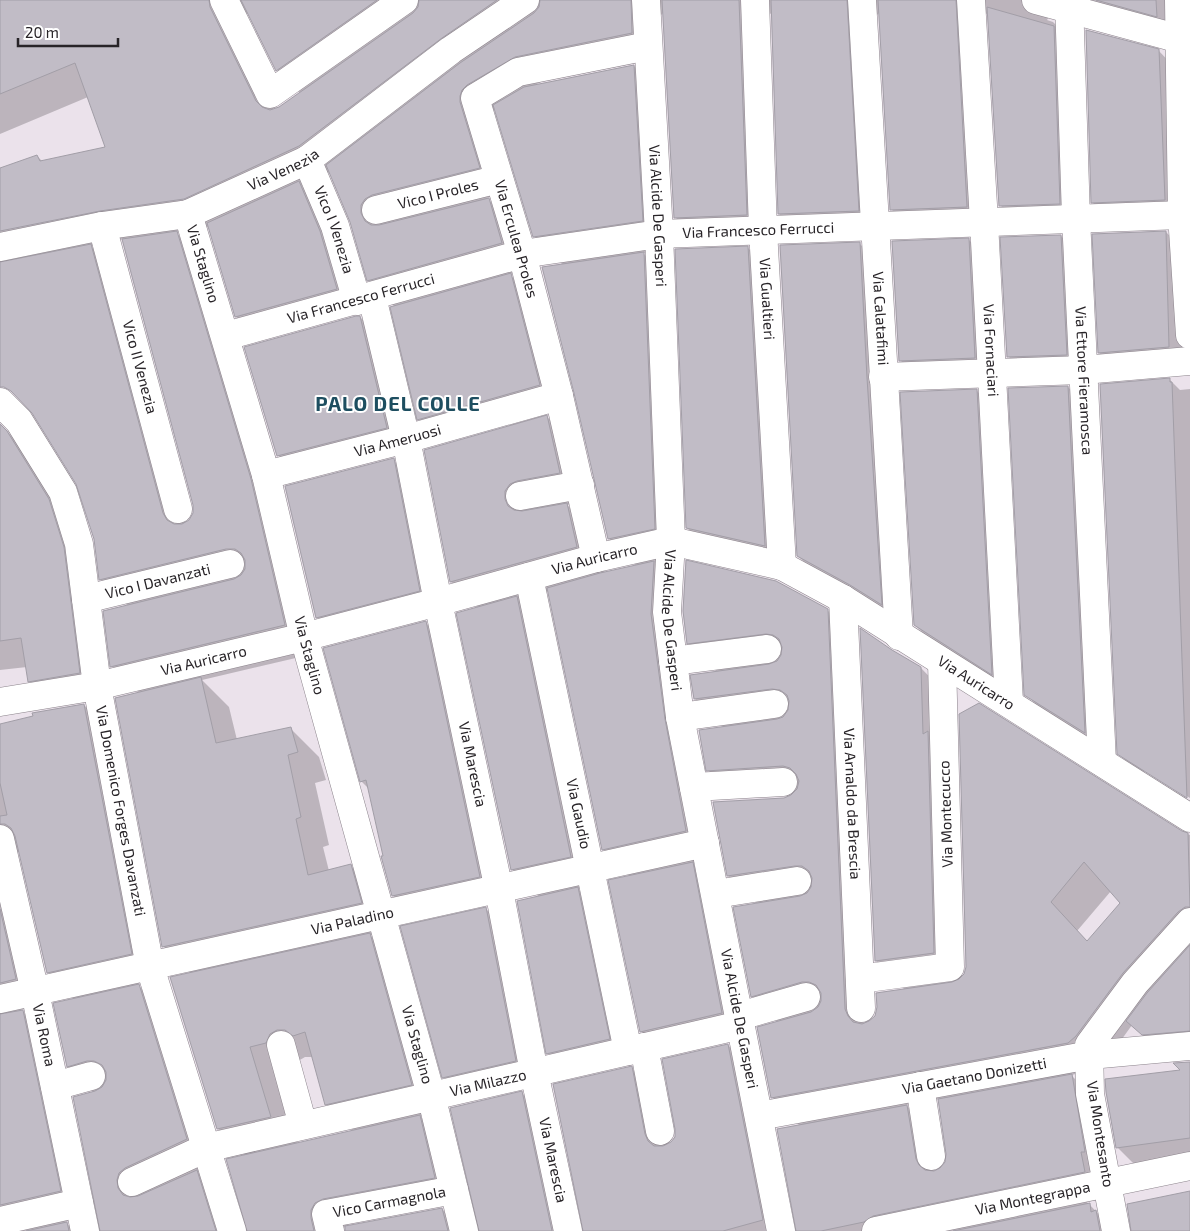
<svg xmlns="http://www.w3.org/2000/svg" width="1190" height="1231" font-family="'Exo 2',sans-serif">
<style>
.shadow{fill:#0003;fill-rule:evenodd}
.building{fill:#c1bcc6;stroke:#a29ea7;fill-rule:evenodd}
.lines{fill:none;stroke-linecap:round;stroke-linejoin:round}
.minor-casing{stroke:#8b838b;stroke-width:29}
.tertiary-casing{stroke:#8b838b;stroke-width:29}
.minor{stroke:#fff;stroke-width:28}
.tertiary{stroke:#fff;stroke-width:28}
.labels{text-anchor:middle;stroke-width:4;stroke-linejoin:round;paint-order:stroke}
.street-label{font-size:15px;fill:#282428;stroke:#fff}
.district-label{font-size:20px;font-weight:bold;letter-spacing:1px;fill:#1d4e60;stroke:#fff}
</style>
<rect width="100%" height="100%" fill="#ebe2eb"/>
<path class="shadow" d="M0,0H1184L1185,42L1051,14L1047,20L1053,22L1079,48L1085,229L1026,231L1000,205L989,11L982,19L993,232L917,235L891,209L880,12L873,19L884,236L805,239L779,214L772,12L766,19L772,240L701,243L675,217L664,12L657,19V59L541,82L535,85L634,66L662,95L671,249L643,253L672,282L683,557L655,563L682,591L680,643L714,859L693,864L714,885L744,1035L663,1054L641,1031L631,877L603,849L549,591L519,599L545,626L599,885L578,889L599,911L631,1061L570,1075L548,1053L539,897L512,869L478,608L451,582L426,451L547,417L576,445L588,501L567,505L596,533L605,573L636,566L609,539L563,265L534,236L496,108L493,110L504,193L487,198L514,225L527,269L509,274L533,297L561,407L441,441L419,419L395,307L368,280L351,221L330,172L302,186L321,204L358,311L258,339L236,317L209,227L175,232L205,261L313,654L202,680L229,707L237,740L291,729L319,757L326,780L315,783L329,845L323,847L329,871L350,865L379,894L389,931L370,935L397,962L439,1112L420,1116L445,1142L460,1203L349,1224L340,1231H248L245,1156L218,1129L171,978L191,974L163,946L139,693L112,666L128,606L100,579L95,539L77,483L33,412L0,375V169L37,156L43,162L106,148L88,97L0,134ZM249,13L277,70L300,93L280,108L274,110L238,36L245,14ZM123,239L194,505V514L190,521L186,523L119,274L91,246ZM305,1057H313L326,1104L353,1131L298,1144L276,1074Z
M1158,50L1180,73L1187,222L1114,224L1092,202Z
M1166,232L1188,255L1190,369L1121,375L1099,353Z
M1061,236L1083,258L1088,377L1030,379L1008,356Z
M969,240L991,262L997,380L922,382L900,360Z
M860,244L888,272L909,632L827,585L798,556Z
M748,248L776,276L793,574L716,557L687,528Z
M360,317L382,340L409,450L300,478L278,455Z
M1170,380L1180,390L1190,389V798L1144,769V772L1190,801V809L1146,781L1118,753Z
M1068,387L1096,416L1113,760L1054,723L1026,694Z
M977,391L1005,419L1020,701L944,654L915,625Z
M0,424L32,458L74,526L105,699L55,707L29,681L27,667L0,670Z
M393,460L416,482L441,612L339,639L317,617Z
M827,610L855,637L872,1021L905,990L876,961L891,651L921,668L949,697L956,761L962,978L965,974L967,967L960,715L1181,832L1190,835V1060L1170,1062L1132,1025L1104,1064L1096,1070L1071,1075L1097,1101L1110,1198L1087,1202L1115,1231H797L800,1126L772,1097L778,1022L752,996L757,904L728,876L785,799L795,794L735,798L708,770L724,728L695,699L717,672L688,643ZM1111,891L1122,903L1088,942L1077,931ZM939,1099L948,1154L947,1163L939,1171L933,1132L906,1105Z
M426,623L448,645L502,899L415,918L393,896L369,789L361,781Z
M84,705L110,731L157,980L137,984L165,1012L212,1165L198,1172L222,1197L233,1231H101L94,1093L68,1066L75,1000L48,972L20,851L15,854L41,1005L21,1010L48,1037L86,1217L65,1222L75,1231H0V725Z
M486,909L508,931L537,1083L466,1099L444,1077Z
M728,1045L754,1071L785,1231H584L631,1068L657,1093L667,1146L671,1143Z
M1190,1063V1168L1145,1175L1117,1147Z
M522,1093L548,1119L572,1231H480Z
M442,1209L464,1231H346Z"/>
<path class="building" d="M0,0H209L210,7L256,101L262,107L270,110L279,107L413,13L418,7L419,0H497L442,38L299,146L184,199L100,211L0,231V168L37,155L40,161L105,147L75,63L0,94Z
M241,0H377L276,71Z
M540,0H631L632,33L515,57L467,85L462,90L460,96V102L480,168L372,195L365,199L361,205V213L365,221L371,225H379L489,198L502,243L367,281L350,222L326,165L460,63L534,13L539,7Z
M662,0H739L747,215L674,218Z
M771,0H847L859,211L778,214Z
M878,0H956L967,207L890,210Z
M1096,0H1156L1157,17Z
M987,7L1054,26L1060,204L999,206Z
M1086,30L1159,49L1165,200L1091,203Z
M634,65L643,221L533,237L493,105L524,87Z
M299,181L320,231L337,289L235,317L207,223Z
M177,231L251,479L285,625L110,667L103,611L234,579L241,575L245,569V560L241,553L235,549H226L99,580L94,539L76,484L32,413L11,391L4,387H0V262L91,244L163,513L167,520L174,524H182L189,520L193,513V505L122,239Z
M1166,231L1169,347L1098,353L1092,234Z
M1061,235L1067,355L1007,357L1000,237Z
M969,238L975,358L899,361L892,241Z
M860,242L867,378L882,605L850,585L797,556L780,245Z
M748,246L765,546L686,528L675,249Z
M644,252L655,529L608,539L574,393L542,267Z
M511,273L540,385L417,420L390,307Z
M356,316H360L387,428L277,456L244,347Z
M1170,378V382H1172L1187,798L1117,754L1100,384Z
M1068,386L1085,733L1024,695L1008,388Z
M977,389L992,675L914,625L900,392Z
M547,415L560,473L517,481L510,484L505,491V499L508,506L514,510L522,511L567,503L577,547L450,582L424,450Z
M0,424L7,431L49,499L64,547L80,673L28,682L21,638L0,641Z
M394,458L420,591L316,618L285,486Z
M686,560L776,581L828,609L845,1009L848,1016L853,1022L862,1024L869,1021L875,1016L877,1007L876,993L952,982L959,979L964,974L966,967L959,714L979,703L1182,831L1188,833L1190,907H1185L1178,912L1123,973L1076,1036L1068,1043L771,1098L757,1027L811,1012L818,1007L821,1001V993L816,985L809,982H802L751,997L733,907L800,896L807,893L811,887L812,878L809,871L802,866H795L727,876L713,802L784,798L791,795L797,789L799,781L796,774L790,768L783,766L706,771L699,730L777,719L783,717L788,710L789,701L787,695L780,690L772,689L694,699L690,675L769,664L777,661L781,655L782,647L779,639L773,635L766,634L687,644L683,611ZM1084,862L1120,903L1087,941L1051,902Z
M654,561L651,614L665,719L686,831L602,850L547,588L600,573Z
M517,596L571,857L511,870L456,613Z
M426,621L480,877L392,896L381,856H383L366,780L360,782L323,648Z
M860,628L892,650L921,667L923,734L928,731L934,953L875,961Z
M201,677L216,743L291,727L298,752L288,755L301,817L296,819L308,875L351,864L362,903L162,947L115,698Z
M84,704L132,954L47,973L15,836L11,828L5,824H0V816L7,815L0,783V724L33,716L32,713Z
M693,862L722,1013L640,1032L608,880Z
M578,887L610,1039L546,1054L517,901Z
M486,907L516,1061L442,1078L400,926Z
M0,909L16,979L0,983Z
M370,933L412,1085L325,1105L305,1032L293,1036L285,1030H277L270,1034L266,1043L250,1047L271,1117L217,1129L170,977Z
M1190,945V1031L1142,1035L1126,1021L1147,993Z
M139,984L187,1139L125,1168L119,1173L117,1180L118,1188L123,1195L130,1197L138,1196L197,1170L216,1231H100L73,1097L95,1091L102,1087L106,1080V1072L102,1065L94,1061H87L67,1067L53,1003Z
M23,1010L61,1191L0,1205V1014Z
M728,1044L763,1220L723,1231H583L553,1084L632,1066L645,1134L648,1141L654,1146H663L671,1142L675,1137V1129L662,1059Z
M1190,1062V1138L1116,1148L1106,1092L1105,1079L1180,1070L1173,1063Z
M1072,1074L1085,1152H1081L1085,1172L873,1216L864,1222L821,1231H796L777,1129L907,1105L916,1159L919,1165L925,1170L934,1171L940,1168L945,1162L946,1154L938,1099Z
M522,1091L552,1231H479L450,1108Z
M420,1115L435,1178L323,1199L315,1203L311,1210V1218L314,1231H247L226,1159Z
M1190,1191V1231H1131L1127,1204Z
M1090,1203L1091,1212L1096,1210L1100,1231H953Z
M442,1208L448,1231H345V1226Z
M67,1222L69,1231H26Z"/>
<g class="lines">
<g class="minor-casing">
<g id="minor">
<path d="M224,0L270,94L404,0"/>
<path id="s1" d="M755,0L763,230L782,566"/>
<path id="s2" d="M862,0L899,636"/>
<path id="s3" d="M971,0L984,222L1009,702"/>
<path d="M1036,0L1180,39"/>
<path id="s4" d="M1069,0L1076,218L1102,762"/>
<path d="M1179,0L1182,215L1190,335"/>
<path id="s5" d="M307,160L335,226L357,301"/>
<path id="s6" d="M376,210L499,179"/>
<path id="s7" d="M188,214L266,475L304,637L431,1095L464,1231"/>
<path id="s8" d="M102,226L178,509"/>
<path id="s9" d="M0,247L102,226L188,214L307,160L451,50L525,0"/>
<path id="s10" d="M372,297L406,439L438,602L499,890L534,1072L568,1231"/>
<path id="s11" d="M226,336L522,254L659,234L1182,215"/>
<path d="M883,377L1083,370L1190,361"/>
<path id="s12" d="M0,402L19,421L63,492L79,544L97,686L150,967L232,1231"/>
<path id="s13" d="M266,475L406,439L559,396"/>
<path d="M520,496L580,485"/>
<path d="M596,558L559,396L522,254L475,98L518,72L648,46"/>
<path id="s14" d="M529,577L628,1051"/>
<path id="s15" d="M86,599L230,564"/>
<path id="s16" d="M843,599L861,1008"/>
<path d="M673,661L767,649"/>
<path id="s17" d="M0,702L97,686L304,637L438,602L596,558L671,541L782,566L843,599L1190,818"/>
<path d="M680,717L774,704"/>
<path d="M694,787L783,782"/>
<path id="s18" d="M0,839L35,992L85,1231"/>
<path d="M716,894L797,881"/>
<path d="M860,979L950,967L942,662"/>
<path id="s19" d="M0,999L705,843"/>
<path d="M740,1016L806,997"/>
<path d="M281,1045L303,1125"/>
<path d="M644,1047L660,1131"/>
<path d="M55,1086L91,1076"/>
<path d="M920,1086L931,1156"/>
<path id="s20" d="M759,1116L1090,1055L1190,1046"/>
<path id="s21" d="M132,1182L206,1148L741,1025"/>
<path d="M0,1221L79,1203"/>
<path id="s22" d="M330,1231L326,1214L454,1190"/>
<path id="s23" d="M876,1231L1190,1166"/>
<path d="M1116,1231L1090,1094L1089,1045L1135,983L1190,922"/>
</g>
</g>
<g class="tertiary-casing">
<g id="tertiary">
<path id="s24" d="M646,0L659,234L671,541L667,612L680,717L781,1231"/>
</g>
</g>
<use href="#minor" class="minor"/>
<use href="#tertiary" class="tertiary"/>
</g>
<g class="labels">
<g class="street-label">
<text dy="5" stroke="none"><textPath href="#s9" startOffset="296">Via Venezia</textPath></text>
<text dy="5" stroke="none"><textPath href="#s6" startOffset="64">Vico I Proles</textPath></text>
<text dy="5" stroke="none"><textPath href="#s24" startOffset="216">Via Alcide De Gasperi</textPath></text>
<text dy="5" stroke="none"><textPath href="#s5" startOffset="75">Vico I Venezia</textPath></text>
<text dy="5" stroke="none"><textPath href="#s11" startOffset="545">Via Francesco Ferrucci</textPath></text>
<text transform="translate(516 239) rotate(74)" y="5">Via Erculea Proles</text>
<text dy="5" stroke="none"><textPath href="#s7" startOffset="52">Via Staglino</textPath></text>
<text dy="5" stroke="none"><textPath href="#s1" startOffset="299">Via Gualtieri</textPath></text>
<text dy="5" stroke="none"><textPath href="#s11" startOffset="140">Via Francesco Ferrucci</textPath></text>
<text dy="5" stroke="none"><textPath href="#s2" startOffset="319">Via Calatafimi</textPath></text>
<text dy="5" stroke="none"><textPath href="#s3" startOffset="351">Via Fornaciari</textPath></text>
<text dy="5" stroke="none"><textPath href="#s8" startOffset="146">Vico II Venezia</textPath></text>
<text dy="5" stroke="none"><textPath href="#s4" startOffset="381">Via Ettore Fieramosca</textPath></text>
<text dy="5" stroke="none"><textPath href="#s13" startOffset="136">Via Ameruosi</textPath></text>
<text dy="5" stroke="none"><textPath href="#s17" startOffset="612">Via Auricarro</textPath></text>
<text dy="5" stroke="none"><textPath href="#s15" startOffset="74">Vico I Davanzati</textPath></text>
<text dy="5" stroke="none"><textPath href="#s24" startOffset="621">Via Alcide De Gasperi</textPath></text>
<text dy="5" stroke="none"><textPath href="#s7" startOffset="458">Via Staglino</textPath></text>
<text dy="5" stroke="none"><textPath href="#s17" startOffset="208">Via Auricarro</textPath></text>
<text dy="5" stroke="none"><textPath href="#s17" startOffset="1031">Via Auricarro</textPath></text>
<text dy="5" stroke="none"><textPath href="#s10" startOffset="478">Via Marescia</textPath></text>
<text dy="5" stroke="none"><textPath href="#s16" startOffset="205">Via Arnaldo da Brescia</textPath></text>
<text dy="5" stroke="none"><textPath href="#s12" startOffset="435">Via Domenico Forges Davanzati</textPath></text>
<text dy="5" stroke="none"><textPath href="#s14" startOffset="242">Via Gaudio</textPath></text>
<text transform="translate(946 814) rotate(-92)" y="5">Via Montecucco</text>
<text dy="5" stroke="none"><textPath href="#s19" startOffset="361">Via Paladino</textPath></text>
<text dy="5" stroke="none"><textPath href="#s24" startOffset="1026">Via Alcide De Gasperi</textPath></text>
<text dy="5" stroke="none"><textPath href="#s18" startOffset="201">Via Roma</textPath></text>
<text dy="5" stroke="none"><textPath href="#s7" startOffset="862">Via Staglino</textPath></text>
<text dy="5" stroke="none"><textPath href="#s20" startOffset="219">Via Gaetano Donizetti</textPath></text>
<text dy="5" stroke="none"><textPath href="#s21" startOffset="371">Via Milazzo</textPath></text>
<text transform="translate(1100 1134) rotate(81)" y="5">Via Montesanto</text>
<text dy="5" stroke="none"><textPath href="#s10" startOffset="882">Via Marescia</textPath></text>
<text dy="5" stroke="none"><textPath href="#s23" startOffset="160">Via Montegrappa</textPath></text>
<text dy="5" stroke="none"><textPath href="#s22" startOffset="82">Vico Carmagnola</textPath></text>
</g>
<g class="district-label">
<text x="398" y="411">PALO DEL COLLE</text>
</g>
</g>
<path d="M18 38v8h100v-8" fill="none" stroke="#282428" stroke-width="2.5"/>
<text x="25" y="38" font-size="15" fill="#282428" stroke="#ffffff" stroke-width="4" paint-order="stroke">20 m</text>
</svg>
